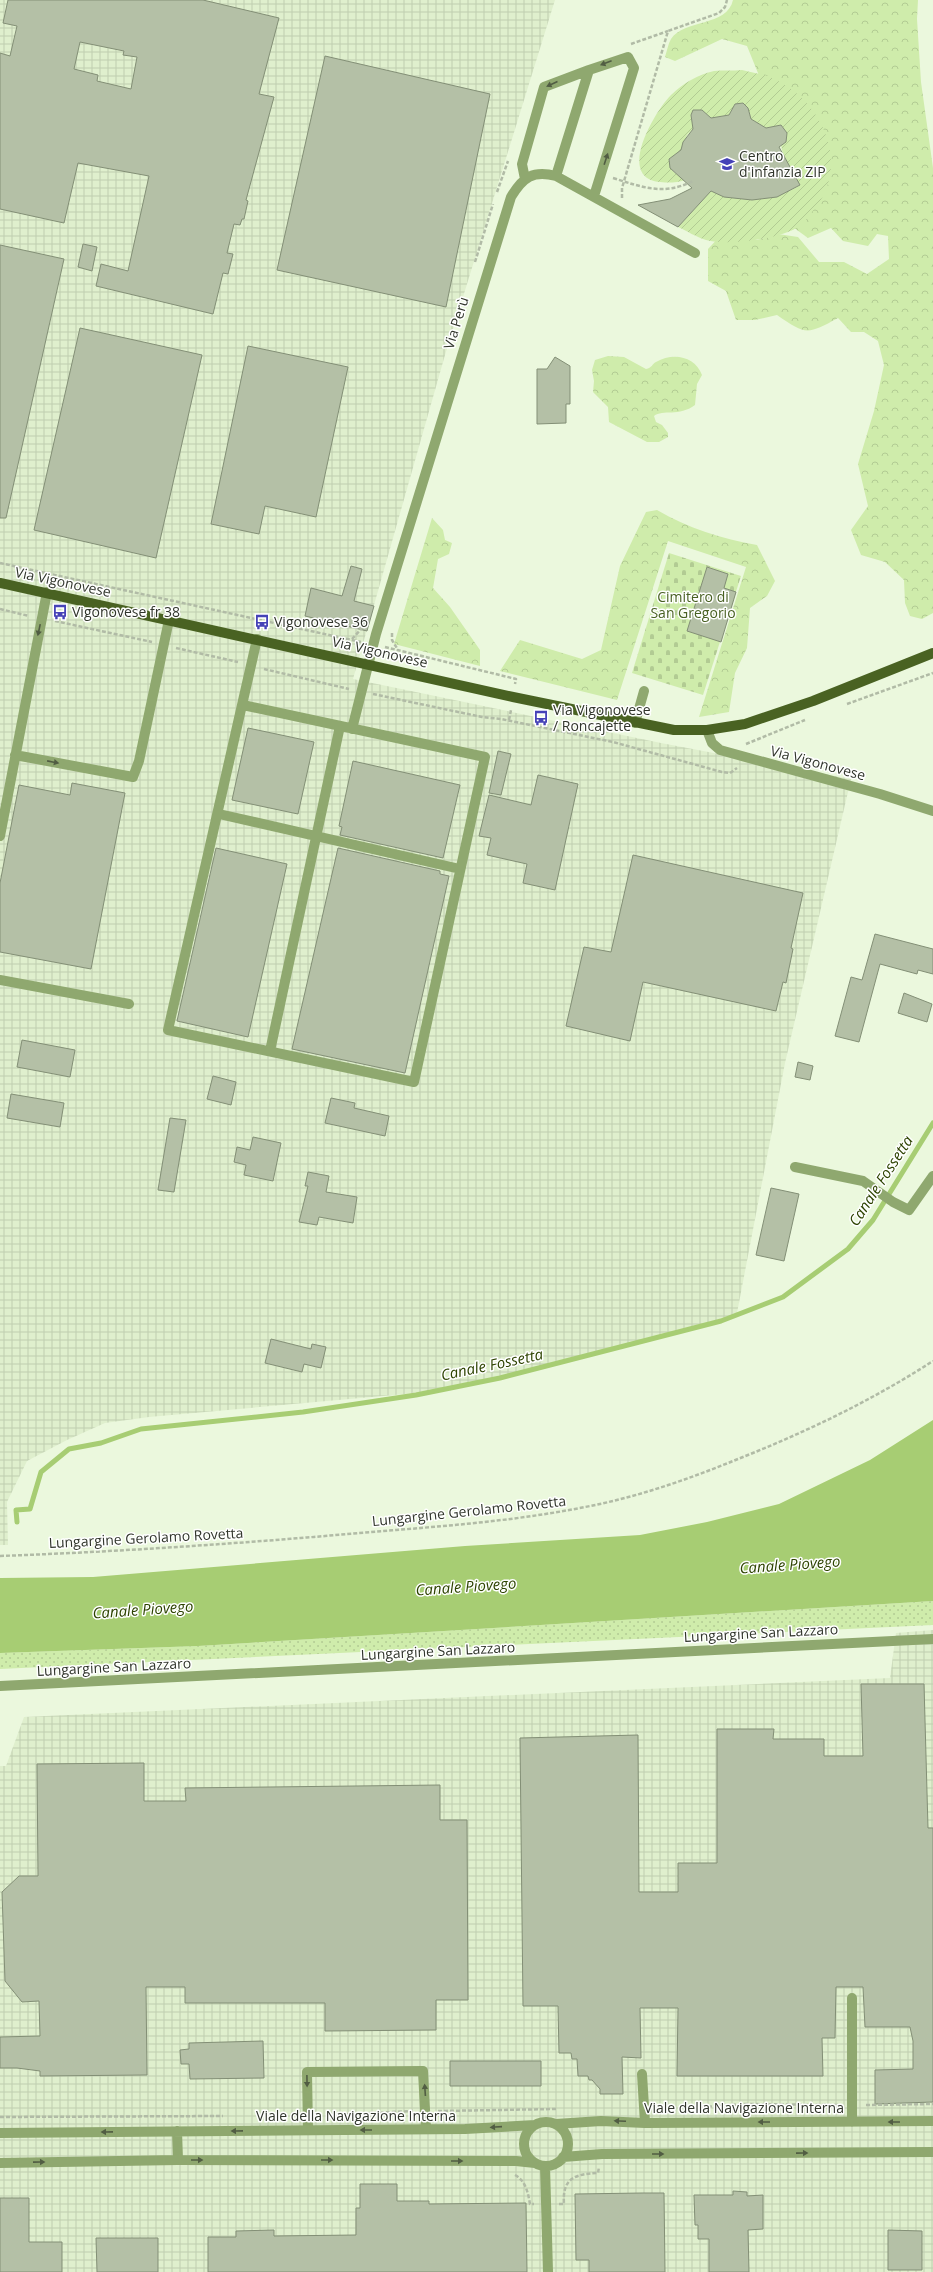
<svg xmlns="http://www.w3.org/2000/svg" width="933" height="2272" font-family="'Open Sans',sans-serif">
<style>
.industrial{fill:url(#industrial-grid)}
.grass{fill:url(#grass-dots)}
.forest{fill:url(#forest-crowns)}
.cemetery{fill:url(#cemetery-stones)}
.garden{fill:url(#garden-furrows)}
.water{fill:#a7cd73}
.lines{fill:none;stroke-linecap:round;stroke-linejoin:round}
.stream{stroke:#a7cd73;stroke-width:5}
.building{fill:#b4c0a6;stroke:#838f76;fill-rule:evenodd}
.path{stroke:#b1bba6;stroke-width:2.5;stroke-dasharray:4 2;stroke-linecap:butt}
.minor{stroke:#8fa86f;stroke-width:10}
.major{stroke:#496222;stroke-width:10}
.oneway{fill:#515d43}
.labels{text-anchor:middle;stroke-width:3;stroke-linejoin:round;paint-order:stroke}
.poi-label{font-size:14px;fill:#30352b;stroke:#fff;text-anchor:start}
.street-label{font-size:14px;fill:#30352b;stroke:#fff}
.park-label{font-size:14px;fill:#486022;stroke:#fff}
.water-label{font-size:15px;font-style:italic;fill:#2d4300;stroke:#fff}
</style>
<defs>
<pattern id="industrial-grid" width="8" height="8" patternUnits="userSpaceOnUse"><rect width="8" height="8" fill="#dfefcd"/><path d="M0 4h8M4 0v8" fill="none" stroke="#c0ceb0"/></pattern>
<pattern id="grass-dots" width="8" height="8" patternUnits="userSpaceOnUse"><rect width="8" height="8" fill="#cfecab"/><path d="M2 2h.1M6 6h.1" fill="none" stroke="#b2cb93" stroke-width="1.8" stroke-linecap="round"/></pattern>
<pattern id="forest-crowns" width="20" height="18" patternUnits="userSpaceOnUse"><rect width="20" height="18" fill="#cfecab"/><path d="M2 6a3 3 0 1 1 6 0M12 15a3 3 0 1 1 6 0" fill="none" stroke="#b2cb93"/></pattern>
<pattern id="cemetery-stones" width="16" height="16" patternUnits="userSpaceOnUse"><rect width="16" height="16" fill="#cfecab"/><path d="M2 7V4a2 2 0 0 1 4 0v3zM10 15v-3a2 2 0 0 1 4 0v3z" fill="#b2cb93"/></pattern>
<pattern id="garden-furrows" width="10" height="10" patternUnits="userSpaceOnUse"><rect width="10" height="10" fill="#cfecab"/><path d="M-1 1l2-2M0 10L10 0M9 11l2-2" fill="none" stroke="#b2cb93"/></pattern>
</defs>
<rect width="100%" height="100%" fill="#ebf8dd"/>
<path class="industrial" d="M0,0H555L445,355L353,679L661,743L851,779L785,1063L737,1313L721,1319L500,1376L417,1393L149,1417L105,1423L67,1440L27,1461L7,1502L8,1545H0Z
M933,1630V2272H0V1766H6L24,1717L890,1678L896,1633Z"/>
<path class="grass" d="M933,1601V1625L0,1669V1653L198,1646Z"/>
<path class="forest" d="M733,0H918L917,19L921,82L933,168V613L922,619L910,616L905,603L904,580L885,562L861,555L851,530L868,506L858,464L874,411L884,365L878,341L864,332H851L838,318C807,335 806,335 777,315L755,320H736L726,291L708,281V249L722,234L757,240L778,234L798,237L819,262H844L867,274L889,259L888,236L877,234L868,246L843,241L831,228L808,238L790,225L826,188L762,83L747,46L722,39L675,61L665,57C667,51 668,44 671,39C684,19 727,27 733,0Z
M608,356L624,357L646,369C652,368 652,364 656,362C673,352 695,356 702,375L697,384L695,405C679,417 663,409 654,416L656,422L662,425L668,433V437L659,442H647L609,422L608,407L593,392L594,381L592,370L595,360Z
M657,510C688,528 722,539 757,545L775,581L767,596L750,608L747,648L735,673L729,712L699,717L746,567L668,541L617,700L500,671L520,640L582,659L601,650L620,566L646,512Z
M432,518L443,530L445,540L452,543L449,554L438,559L433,588L450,607L480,650V666L394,644Z"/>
<path class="cemetery" d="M669,553L741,576L703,695L632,673Z"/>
<path class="garden" d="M742,70C752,73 765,74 774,79C824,102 852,167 812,212C809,216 805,222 800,226C781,239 728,246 706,240C696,237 687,231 678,227L711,191C740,203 773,202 800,185L788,163L785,165L781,145L786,141L787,133L781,125L766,128L751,119L748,108L743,103L735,104L729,115L711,118L702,110H693L691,115L693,129L687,135L681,150L669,159L670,168L675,173H685L690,178C679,183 672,183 660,182C615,178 655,111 671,95C682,84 699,74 714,71C723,70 733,71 742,70Z"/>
<path class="water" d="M933,1420V1601L198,1646L0,1653V1578L93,1577L465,1546L640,1535L707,1522L779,1504L870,1460Z"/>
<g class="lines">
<path class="stream" d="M17,1522L16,1510L30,1509L41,1472L69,1449L101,1443L141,1429L303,1412L416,1395L500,1378L721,1321L783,1297L848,1249L873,1220L933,1123"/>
</g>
<path class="building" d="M8,0H203L279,18L259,94L274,97L246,200L248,201L244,219H242L240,225L234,224L227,253L233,254L228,274L223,273L213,314L96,286L101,264L128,271L149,176L78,163L64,223L0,209V53L10,56L17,26L3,23ZM80,42L124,51L123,55L137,57L131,89L97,81L98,75L74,69Z
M325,56L490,94L446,307L277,270Z
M743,103L748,108L751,119L766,128L781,125L787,133L786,142L779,147L800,185L777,197L752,200L724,197L711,191L678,227L638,205L670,199L692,188L670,168L669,159L681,150L683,142L693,129L691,115L693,110H702L711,118L729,115L735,104Z
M83,244L97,247L92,271L78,267Z
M0,245L64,259L6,518H0Z
M80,328L202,355L156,558L34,530Z
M248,346L348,367L316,517L265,506L259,534L211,524Z
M555,357L570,366V404H566V423L537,424V369H547Z
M351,566L362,569L354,601L374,606L367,631L305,616L311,588L342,596Z
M707,567L728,574L724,588L736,592L721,642L687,631Z
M248,728L314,742L298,814L232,800Z
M498,751L511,754L501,795L489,793Z
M353,761L460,785L443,858L340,835L342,827L339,826Z
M538,775L578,784L555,890L523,883L527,864L487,855L491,838L479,836L489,795L531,805Z
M72,783L125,793L91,969L0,952V883L19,785L70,795Z
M216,848L287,864L248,1037L177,1021Z
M338,848L440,871V874L449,876L405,1073L292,1049Z
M633,855L803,893L791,948L793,949L786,983L783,982L776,1011L643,982L630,1041L566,1026L584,947L611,952Z
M875,934L933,949V974L918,970L917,974L880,964L859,1042L835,1036L851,977L862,980Z
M904,993L932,1004L927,1022L898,1013Z
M22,1040L75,1050L70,1077L17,1067Z
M798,1062L813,1066L810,1080L795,1077Z
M213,1076L236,1082L231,1105L207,1099Z
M11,1094L64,1103L60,1127L7,1118Z
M331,1098L355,1103L354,1108L389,1116L385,1136L325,1123Z
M170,1118L186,1120L174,1192L158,1190Z
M253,1137L281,1143L273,1181L244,1175L246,1165L234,1162L237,1147L250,1150Z
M308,1172L329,1176L326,1192L357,1197L353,1223L319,1217L317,1225L299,1222L308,1186H305Z
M771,1188L799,1194L784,1261L756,1255Z
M271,1339L311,1349L312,1344L326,1347L321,1368L304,1364L302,1372L265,1363Z
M861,1684H924L928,1828H933V2102L875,2104V2070L913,2069V2041L910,2027H865L863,1987H836L835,2038H822L823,2076H677L678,2008H640L641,2058L622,2057L623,2094H600V2089L592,2080H589L588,2076H578L577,2059H572L571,2053H559L558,2006H523L520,1738L638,1735L639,1892H678V1863H717V1729H774L773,1739H824V1756H863Z
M144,1763V1801H186L185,1788L440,1785V1820H467L468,2000H436V2030L325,2031V2003H185V1987H146L147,2075L40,2076V2071L17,2068H0V2037L40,2036L39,2001L22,2002L5,1981L2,1892L19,1876H38L37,1764Z
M263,2041L264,2078L190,2079L189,2064H181L180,2050L189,2049V2043Z
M450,2061H541V2086H450Z
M360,2184H397V2201H429V2204L526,2203L527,2272H208V2237H236V2231L274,2230V2236L356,2235V2208H360Z
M733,2191L747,2192V2196L763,2195V2229L748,2230L749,2272H709V2239H698V2225H695L694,2195H733Z
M642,2193H664L665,2272H589V2260H576L575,2194Z
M0,2198H29V2242H62V2272H0Z
M888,2230L922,2231V2270H888Z
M96,2238H158V2272H97Z"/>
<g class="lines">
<path class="path" d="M631,44L668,31
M613,178C642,187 663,196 693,181
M497,192L508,161
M622,198V188L668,31L719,13L725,7L727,0
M475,262L493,204
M0,563L361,642
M0,609L29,616
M55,621L152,642
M392,633V640L398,650
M352,639L363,627
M385,647L516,679L515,684
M176,648L238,662
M264,669L349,689
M373,694L482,717L501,719L613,742L722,772L730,773L737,768
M847,704L933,673
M509,720L511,710
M746,744L805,720
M0,1556C109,1552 217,1545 325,1536C412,1528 500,1524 585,1507C638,1497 689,1479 738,1459C806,1432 871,1401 933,1361
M866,2105L933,2104
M690,2108L744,2104L839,2105
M438,2111L557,2109
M332,2115L413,2111
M0,2117L223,2116
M515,2175C526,2181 528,2193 530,2204H534
M559,2204H564C562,2178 575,2174 598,2173L599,2167"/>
<path class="minor" d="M556,176L589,70L628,57L634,68L594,196
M525,179L522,164L544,87L589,70
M243,705L485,757L414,1082L168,1030L257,639
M635,723L644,691
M352,729L376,634L511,197C523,177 533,170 556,176L695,253
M707,730L712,743L720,750L880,794L933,811
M15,755L133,777L139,761L169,620
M219,814L460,869
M0,836L47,592
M0,980L129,1004
M270,1051L340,726
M795,1167L863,1181L893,1202L909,1210L933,1176
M0,1686L933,1639
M642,2074L645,2123
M852,2122V1998
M524 2144a22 22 0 1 1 44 0a22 22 0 1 1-44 0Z
M556,2124L601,2121L645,2123L933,2121
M308,2130L307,2072L423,2071L426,2129
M177,2131L178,2160
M0,2133L465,2129L535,2125
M563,2157L602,2154L933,2152
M0,2163L178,2160L516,2161L535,2163
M545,2166L548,2272"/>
<path class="major" d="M0,583L513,697L674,730H707L745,724L813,701L933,653"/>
</g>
<defs><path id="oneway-solid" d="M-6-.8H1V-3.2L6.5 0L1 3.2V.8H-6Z"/></defs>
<g class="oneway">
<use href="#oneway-solid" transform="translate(606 63) rotate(159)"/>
<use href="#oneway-solid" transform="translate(552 84) rotate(156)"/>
<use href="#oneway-solid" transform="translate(606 159) rotate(-72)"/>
<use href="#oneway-solid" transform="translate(39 630) rotate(102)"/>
<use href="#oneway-solid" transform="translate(53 762) rotate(11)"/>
<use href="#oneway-solid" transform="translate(307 2081) rotate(89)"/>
<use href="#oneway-solid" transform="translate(425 2090) rotate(-94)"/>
<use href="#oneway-solid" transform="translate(620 2121) rotate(-177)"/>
<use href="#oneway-solid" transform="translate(764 2122) rotate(180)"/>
<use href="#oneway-solid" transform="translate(894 2122) rotate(180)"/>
<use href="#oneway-solid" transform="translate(496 2127) rotate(176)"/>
<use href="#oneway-solid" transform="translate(366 2130) rotate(180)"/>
<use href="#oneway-solid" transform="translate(237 2131) rotate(179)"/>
<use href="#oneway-solid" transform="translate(107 2132) rotate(179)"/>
<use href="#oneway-solid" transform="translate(802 2153) rotate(-1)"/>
<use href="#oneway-solid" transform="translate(658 2154)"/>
<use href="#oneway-solid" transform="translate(197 2160)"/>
<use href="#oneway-solid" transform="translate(327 2160)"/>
<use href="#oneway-solid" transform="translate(457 2161)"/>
<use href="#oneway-solid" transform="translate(39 2162) rotate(-1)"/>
</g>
<defs>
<g id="school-bare" transform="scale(1.2)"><path d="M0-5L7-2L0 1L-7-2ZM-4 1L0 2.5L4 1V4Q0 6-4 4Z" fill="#4542b7" stroke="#fff" stroke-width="2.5" paint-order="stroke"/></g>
<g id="bus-bare" transform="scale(1.2)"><path d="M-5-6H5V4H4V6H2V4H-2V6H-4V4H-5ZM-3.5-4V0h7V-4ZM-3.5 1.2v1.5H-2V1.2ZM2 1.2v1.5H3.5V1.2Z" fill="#4542b7" stroke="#fff" stroke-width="2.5" paint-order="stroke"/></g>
</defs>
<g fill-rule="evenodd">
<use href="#school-bare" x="727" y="164"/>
<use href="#bus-bare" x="60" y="612"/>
<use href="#bus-bare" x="262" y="622"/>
<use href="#bus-bare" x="541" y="718"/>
</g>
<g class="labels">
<g class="poi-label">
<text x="739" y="161">Centro<tspan x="739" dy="16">d'infanzia ZIP</tspan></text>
<text x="72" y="617">Vigonovese fr 38</text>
<text x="274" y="627">Vigonovese 36</text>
<text x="553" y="715">Via Vigonovese<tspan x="553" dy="16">/ Roncajette</tspan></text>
</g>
<g class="street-label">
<text transform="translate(456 323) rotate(-73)" y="5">Via Perù</text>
<text transform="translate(63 582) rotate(12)" y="5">Via Vigonovese</text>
<text transform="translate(380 652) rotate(13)" y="5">Via Vigonovese</text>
<text transform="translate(818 763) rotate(15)" y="5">Via Vigonovese</text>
<text transform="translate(469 1511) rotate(-6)" y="5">Lungargine Gerolamo Rovetta</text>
<text transform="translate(146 1538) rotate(-3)" y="5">Lungargine Gerolamo Rovetta</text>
<text transform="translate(761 1633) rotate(-3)" y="5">Lungargine San Lazzaro</text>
<text transform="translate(438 1651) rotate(-3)" y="5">Lungargine San Lazzaro</text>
<text transform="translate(114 1667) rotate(-3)" y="5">Lungargine San Lazzaro</text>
<text x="744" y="2113">Viale della Navigazione Interna</text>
<text x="356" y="2121">Viale della Navigazione Interna</text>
</g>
<g class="park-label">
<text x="693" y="602">Cimitero di<tspan x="693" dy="16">San Gregorio</tspan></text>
</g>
<g class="water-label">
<text transform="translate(881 1181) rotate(-57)" y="5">Canale Fossetta</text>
<text transform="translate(492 1365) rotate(-12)" y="5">Canale Fossetta</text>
<text transform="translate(790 1565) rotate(-4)" y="5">Canale Piovego</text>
<text transform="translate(466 1587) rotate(-4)" y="5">Canale Piovego</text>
<text transform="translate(143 1610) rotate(-4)" y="5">Canale Piovego</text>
</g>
</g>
</svg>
